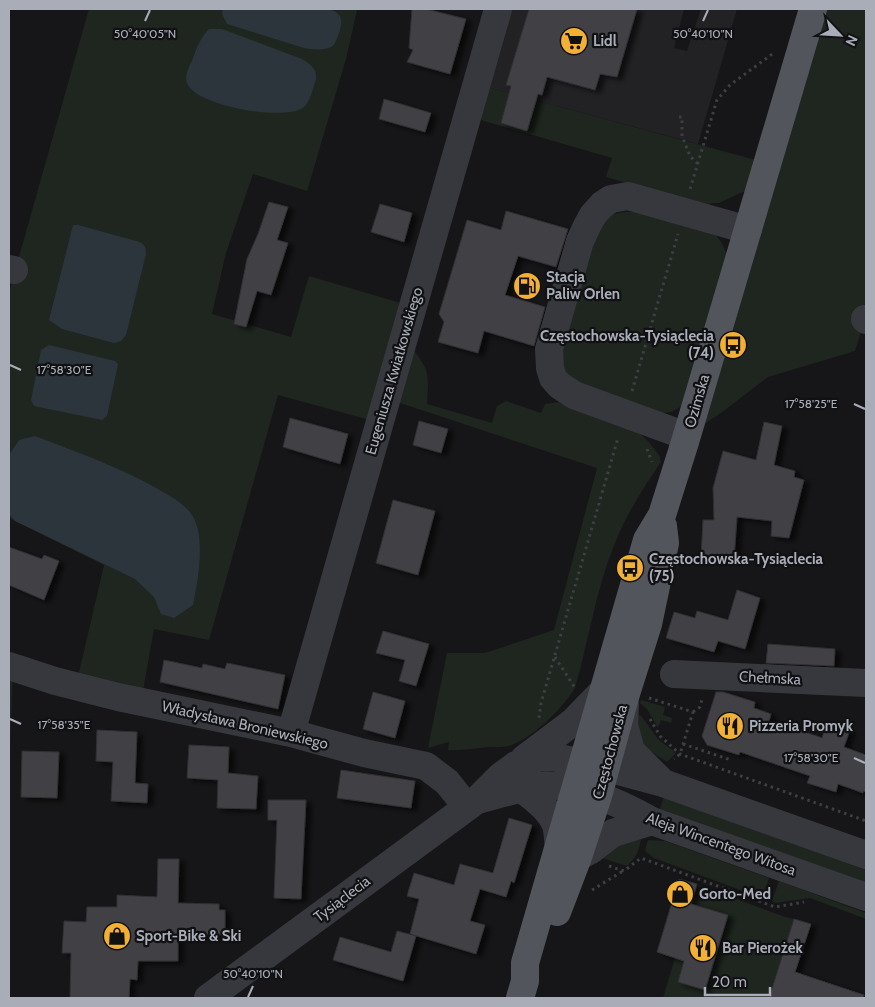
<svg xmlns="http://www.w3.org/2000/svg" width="875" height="1007" font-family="Cabin,sans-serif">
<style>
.built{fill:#222225}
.green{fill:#1e261f}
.water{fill:#2c353c}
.building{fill:#404145;stroke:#303034;filter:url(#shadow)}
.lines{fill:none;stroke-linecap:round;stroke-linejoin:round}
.path{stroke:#3d3f44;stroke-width:3;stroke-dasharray:2.5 4;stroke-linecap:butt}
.minor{stroke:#37383d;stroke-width:28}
.major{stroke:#53555c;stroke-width:28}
.ticks{fill:none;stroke:#a8adb8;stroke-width:2}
.labels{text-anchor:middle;stroke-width:4.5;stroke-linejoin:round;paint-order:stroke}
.poi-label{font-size:15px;font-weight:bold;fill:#a8adb8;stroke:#111113;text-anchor:start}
.street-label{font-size:15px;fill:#a8adb8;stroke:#111113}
.ticks-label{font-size:12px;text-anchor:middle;fill:#a8adb8;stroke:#111113;stroke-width:4.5;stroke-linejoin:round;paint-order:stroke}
</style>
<defs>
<filter id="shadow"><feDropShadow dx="5.5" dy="3" stdDeviation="2.5" flood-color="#0009"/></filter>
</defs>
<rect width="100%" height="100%" fill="#161618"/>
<path class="built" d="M506,9H684L674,48L687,51L701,9H737L698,144L483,86Z"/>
<path class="green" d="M89,9L357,10L346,59L307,191L253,174L226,253L212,314L291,337L309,276L404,304L370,420L278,395L209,640L154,629L141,702L78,677L104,565L9,518V292Z
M813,9H866V320L865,319L855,351L768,377L721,413L686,436L701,385C689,398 681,413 662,413L571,382L558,364L594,226C601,222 607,216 615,214C644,205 687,226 716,235L722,243L734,273L747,190L719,203L698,204L606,177L612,158L474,118L483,86L767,163Z
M410,346C430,370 429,373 427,404L492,423L497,406L506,401L541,413L545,404L558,402L636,430L649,442L659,455L661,462C644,487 627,513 616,541C596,588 589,640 575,688C562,709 533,738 509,746C504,747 496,747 490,747C476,748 463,751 448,750L449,742L428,748L447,653H485L554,630L597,468L394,401Z
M9,666L13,667L9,776Z
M641,700L665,707L663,715L672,718L671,723L661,720L658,728L647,709L640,703Z
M635,712L642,717L658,739L676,753L667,762L650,751L639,739Z
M664,796L866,870V885L660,809Z
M641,839C639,851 636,858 627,866L602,858L619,845Z
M648,840L665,841L769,878L762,898L654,858L645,851Z
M779,881L866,913V919L810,898L775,903L772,901Z
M697,884L785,917L794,919L769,998H663Z"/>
<path class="water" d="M223,9H329C343,14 343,20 339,33C337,38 336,44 331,47C323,51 312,49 304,48L227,24L222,14Z
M209,29H222L302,59C312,65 319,71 315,83C312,91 310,102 304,107C286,122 195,106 187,83C184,75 190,66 193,58C197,47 201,37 209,29Z
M73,225H78L136,241C144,243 146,246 146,254L126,335L121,341L114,343L62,329L49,320Z
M49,345L115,361L118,364L107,416L102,420L34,406L31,400L41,350Z
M35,436C77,452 119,467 158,489C170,496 184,503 192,515C206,536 198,581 193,605L174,618L161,614L154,597L135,579L15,521L9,514V455L19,440Z"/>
<path class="building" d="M412,9H426L466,19L450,74L407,62L413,50L409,48Z
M529,9H637L617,77L600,74L595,90L547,77L542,95L538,94L527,131L501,123L511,86L506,85Z
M384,99L431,113L425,132L379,119Z
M269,202L288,207L277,240L288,243L271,295L257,291L246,327L234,324L247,259L258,234Z
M380,204L412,213L404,242L371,232Z
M506,211L568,229L556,267L518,256L505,295L545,307L534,346L484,331L478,353L438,342L444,322L439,314L467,220L501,230Z
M290,418L348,434L340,464L283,447Z
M419,421L448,429L441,453L413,445Z
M764,422L782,426L774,465L795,471L794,477L804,480L789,538L771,536L772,521L737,517L734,560L701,557L703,520H714L713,488L723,451L756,460Z
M393,500L435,511L418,575L376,563Z
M9,547L42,559L44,555L59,561L44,600L9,585Z
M737,590L760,598L745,649L718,641L714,652L666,638L674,612L695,618L697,611L728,620Z
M383,631L429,644L416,686L399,681L405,660L376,653Z
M768,644L835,649L834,666L766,663Z
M164,660L202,668L203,664L225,669L227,663L285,675L278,709L160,682Z
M373,692L405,701L395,738L363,729Z
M716,692H723L755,702L754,708L771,714L769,721L817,736L822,738L827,723L850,730L844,747L866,755V792L863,791V793L838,784L836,792L807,783L810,776L740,752L739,755L707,745L702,736Z
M97,730L137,732L135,783L148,784L147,803L111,801L113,762L96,761Z
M189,745L229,747L228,773L258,776L256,809L217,808L218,780L187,778Z
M22,751L59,752L57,798L21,797Z
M341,770L415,781L411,808L337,798Z
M268,800H306L301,899L274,898L277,820H268Z
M509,818L532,825L514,883L511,881L506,897L480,889L470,921L485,925L476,954L410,934L419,899L407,896L414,873L454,885L460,864L493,873Z
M158,859H179L178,903L219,904V910H225V935L178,934V961H138L137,980L130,979L129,998H70L71,953H62L64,921L86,922L87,907H117V895L157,897Z
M679,879L697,884L691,904L728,915L705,990L678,982L684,961L657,952Z
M794,919L811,924L795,972L864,995L863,998H769Z
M397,931L416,936L403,981L333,960L340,937L391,952Z"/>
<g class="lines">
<path class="path" d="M679,117H682V136L690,156L698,164
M690,189L717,100L730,85L775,52
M632,391L678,234
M647,449L652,462
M555,657L575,688
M649,698L693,712L680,754L674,759
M693,712L700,707L702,699
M539,718L541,703L618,438
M650,719L660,736L680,754L866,821
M683,744L731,760
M609,866L624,871L641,858L775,907L804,902
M592,890L623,871"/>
<path class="minor" d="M9,269L14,270
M865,319L866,320
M686,436L574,395L559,385L553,378L550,368L549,349L580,241L587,226L593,215L602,205L611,199L628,196L748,230
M9,666L55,681L118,697L291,733L364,753L426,766L447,782L467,807
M674,674L866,683
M625,703L624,725L631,751L663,783
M291,733L498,9
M524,759L573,722L604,690
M522,789C534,798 550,810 556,825C558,832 558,842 559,850
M478,800C497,795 516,789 535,786C572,781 620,803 652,821L866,897
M578,857L591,850L613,833L652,821
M208,998L477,800L501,776L516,765L539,757H554L607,768L663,783L866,855"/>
<path class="major" d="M557,912L578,857L598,796L625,697L648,624L665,543L663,526
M520,998L525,981V963L647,540L662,515L685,442L813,9"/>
</g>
<path class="ticks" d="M145,21L150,10M703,21L708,10M10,365L21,370M854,404L865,409M10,719L21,724M854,758L865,763M248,997L253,986"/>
<defs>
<g id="supermarket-disc" transform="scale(1.4375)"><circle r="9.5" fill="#f2b134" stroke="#111113"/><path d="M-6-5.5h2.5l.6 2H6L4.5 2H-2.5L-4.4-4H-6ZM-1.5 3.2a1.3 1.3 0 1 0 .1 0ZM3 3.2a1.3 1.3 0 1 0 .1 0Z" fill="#111"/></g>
<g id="fuel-disc" transform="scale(1.4375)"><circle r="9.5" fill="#f2b134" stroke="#111113"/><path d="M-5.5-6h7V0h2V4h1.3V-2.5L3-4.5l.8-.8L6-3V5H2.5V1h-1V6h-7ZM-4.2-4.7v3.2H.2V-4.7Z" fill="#111"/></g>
<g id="bus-disc" transform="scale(1.4375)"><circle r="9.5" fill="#f2b134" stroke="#111113"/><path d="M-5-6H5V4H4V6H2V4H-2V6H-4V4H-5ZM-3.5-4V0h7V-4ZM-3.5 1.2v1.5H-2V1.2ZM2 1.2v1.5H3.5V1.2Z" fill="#111"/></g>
<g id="restaurant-disc" transform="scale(1.4375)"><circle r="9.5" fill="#f2b134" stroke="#111113"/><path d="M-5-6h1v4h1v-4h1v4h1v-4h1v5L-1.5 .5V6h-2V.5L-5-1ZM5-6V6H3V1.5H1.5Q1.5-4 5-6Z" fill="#111"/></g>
<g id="shop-disc" transform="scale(1.4375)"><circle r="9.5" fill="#f2b134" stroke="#111113"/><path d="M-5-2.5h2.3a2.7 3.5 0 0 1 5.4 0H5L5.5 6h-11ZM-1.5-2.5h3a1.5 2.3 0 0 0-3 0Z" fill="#111"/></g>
</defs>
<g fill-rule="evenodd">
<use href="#supermarket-disc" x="574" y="41"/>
<use href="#fuel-disc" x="527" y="286"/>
<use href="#bus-disc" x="733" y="345"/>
<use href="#bus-disc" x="630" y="568"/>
<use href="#restaurant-disc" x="730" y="726"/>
<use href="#shop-disc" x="680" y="894"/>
<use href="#shop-disc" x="117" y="936"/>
<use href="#restaurant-disc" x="703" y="948"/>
</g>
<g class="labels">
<g class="poi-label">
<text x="593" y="46">Lidl</text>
<text x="546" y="282">Stacja<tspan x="546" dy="17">Paliw Orlen</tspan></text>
<text x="714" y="341" text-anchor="end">Częstochowska-Tysiąclecia<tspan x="714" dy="17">(74)</tspan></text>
<text x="649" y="564">Częstochowska-Tysiąclecia<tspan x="649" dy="17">(75)</tspan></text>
<text x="749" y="731">Pizzeria Promyk</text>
<text x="699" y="899">Gorto-Med</text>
<text x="136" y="941">Sport-Bike &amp; Ski</text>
<text x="722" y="953">Bar Pierożek</text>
</g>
<g class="street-label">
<text transform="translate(394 371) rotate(-74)" y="5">Eugeniusza Kwiatkowskiego</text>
<text transform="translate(697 401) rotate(-74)" y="5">Ozimska</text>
<text transform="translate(770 678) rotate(3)" y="5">Chełmska</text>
<text transform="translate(245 725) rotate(13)" y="5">Władysława Broniewskiego</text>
<text transform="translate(610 752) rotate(-75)" y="5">Częstochowska</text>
<text transform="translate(721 844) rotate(20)" y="5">Aleja Wincentego Witosa</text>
<text transform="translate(342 899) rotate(-37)" y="5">Tysiąclecia</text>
</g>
</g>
<g class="ticks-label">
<text x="145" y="38">50°40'05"N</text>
<text x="703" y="38">50°40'10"N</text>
<text x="64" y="374">17°58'30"E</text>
<text x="811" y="408">17°58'25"E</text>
<text x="64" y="729">17°58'35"E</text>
<text x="811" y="762">17°58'30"E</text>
<text x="253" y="978">50°40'10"N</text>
</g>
<rect width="875" height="1007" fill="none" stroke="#a8adb8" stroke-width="20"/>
<g transform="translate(840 35) rotate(115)" stroke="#111113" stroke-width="4" paint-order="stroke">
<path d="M0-4L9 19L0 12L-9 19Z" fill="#a8adb8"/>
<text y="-8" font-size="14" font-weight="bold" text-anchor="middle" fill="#a8adb8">N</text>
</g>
<path d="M705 987v8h65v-8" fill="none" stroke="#a8adb8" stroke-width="2.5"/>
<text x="712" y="987" font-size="15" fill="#a8adb8" stroke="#111113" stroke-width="4" paint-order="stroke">20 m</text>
</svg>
